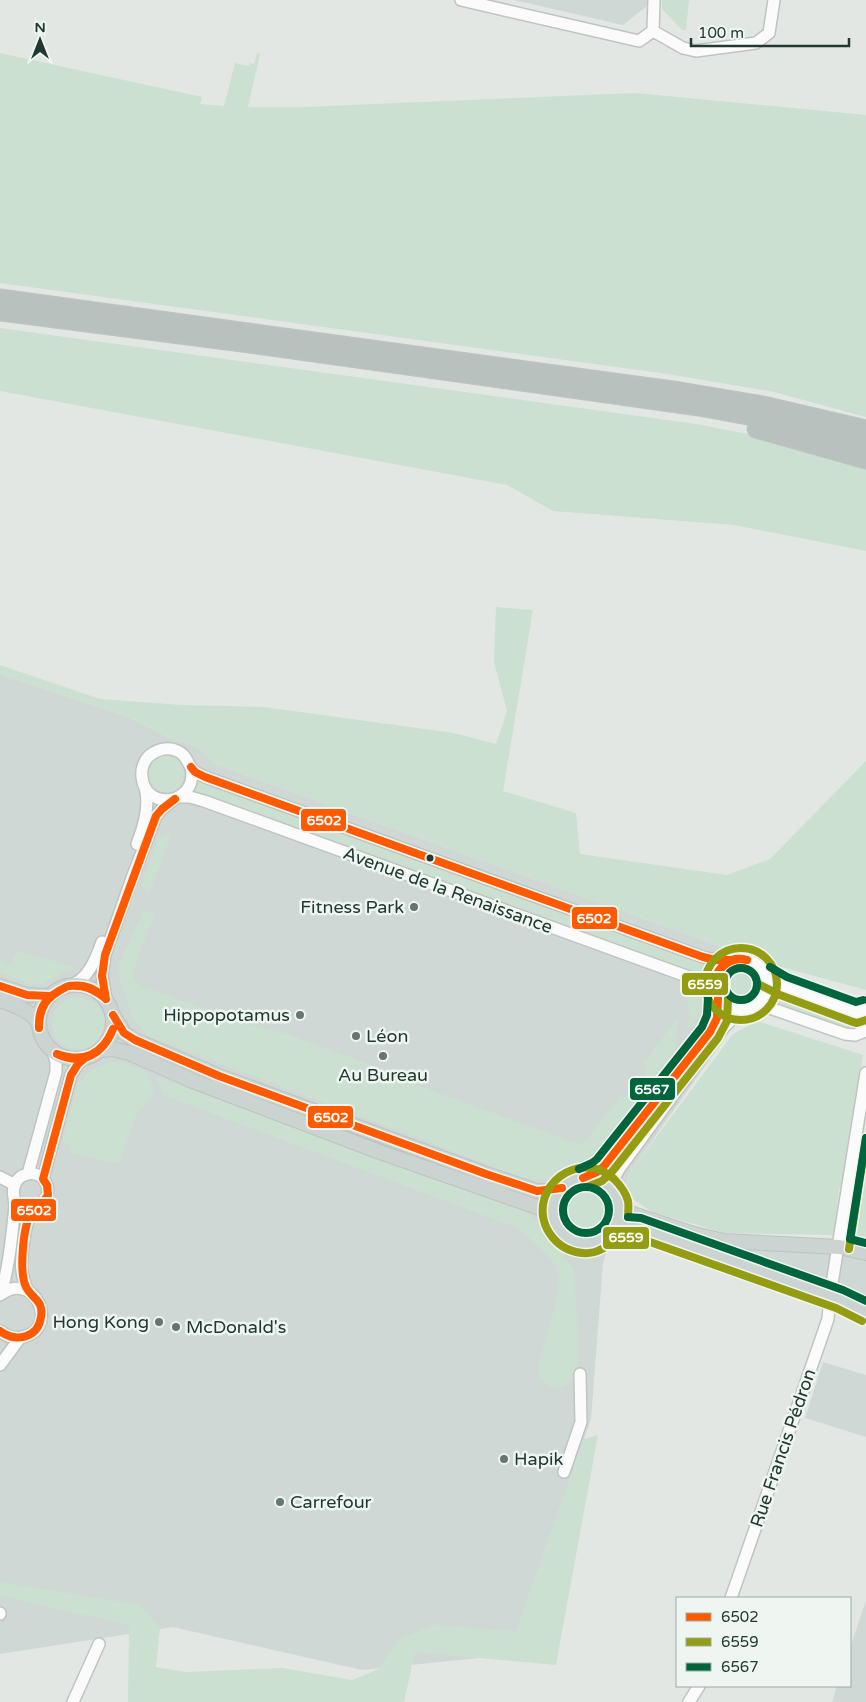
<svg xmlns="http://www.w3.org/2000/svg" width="866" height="1702" font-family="'Varela Round',sans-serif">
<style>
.built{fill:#cfd8d4}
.green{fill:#cbe0d0}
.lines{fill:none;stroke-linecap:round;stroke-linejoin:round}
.minor-casing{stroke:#bfc4c1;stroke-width:14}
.major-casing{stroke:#bcc3c1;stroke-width:16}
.highway-casing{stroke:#bcc3c1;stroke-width:19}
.minor{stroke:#fbfbfb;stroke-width:11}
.major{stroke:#ccd4d1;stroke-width:14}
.highway{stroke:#b9c1bf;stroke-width:16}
.bus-1-casing{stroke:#eff6f2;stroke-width:11}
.bus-2-casing{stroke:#eff6f2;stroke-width:11}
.bus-3-casing{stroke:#eff6f2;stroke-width:11}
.bus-1{stroke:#ff5a00;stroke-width:8}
.bus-2{stroke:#949c11;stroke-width:8}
.bus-3{stroke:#00643c;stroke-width:8}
.bus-dot{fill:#213931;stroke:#eff6f2;stroke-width:2}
.poi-dot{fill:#657670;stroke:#eff6f2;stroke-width:2}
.labels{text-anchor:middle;stroke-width:5;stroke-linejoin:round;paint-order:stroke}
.street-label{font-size:18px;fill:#213931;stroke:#eff6f2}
.poi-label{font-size:18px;fill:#213931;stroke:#eff6f2;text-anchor:start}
.line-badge{stroke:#eff6f2;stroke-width:2}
.badge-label{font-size:14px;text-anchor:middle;font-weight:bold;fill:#fff}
</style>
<rect width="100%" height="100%" fill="#e2e7e4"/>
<path class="built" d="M514,0H647V6L623,25Z
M0,674L131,718L172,739L191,744L201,749L212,763L767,963L742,1014L630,1172L603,1263L591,1419L508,1655L362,1670L173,1627L0,1654Z
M725,1237L866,1247V1325L843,1312L717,1267Z
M823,1362L866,1375V1437L805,1418Z
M866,1600V1702H832L837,1686H850V1648Z"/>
<path class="green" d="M662,0H689L686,30H682L662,9Z
M0,53L202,97L200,104L224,106L235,63L249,66L250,63L254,64L257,53L260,54L248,107H303L635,93L866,115V417L774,392L668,374L0,283Z
M0,328L696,424L784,441L866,466V551L734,525L553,511L507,485L0,391Z
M496,607L533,610L503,791L576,813L580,854L727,875L770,859L866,761V990L767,963L212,763L201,749L191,744L172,739L131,718L0,674V665L100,699L182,705L264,707L454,733L496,744L507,711L494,662Z
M148 774a18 18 0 1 1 36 0a18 18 0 1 1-36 0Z
M198,779L719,967L714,980L193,792Z
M172,832L150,892L141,885L159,837Z
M143,912L155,913L133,972L134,981L141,986L248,1024L284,1033L387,1071L422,1087L578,1144L585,1142L620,1096L637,1101L592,1160L574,1168L563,1176L545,1180L523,1178L148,1036L133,1019L120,982L118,966Z
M17,951L78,968L62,973L42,984H30L0,973V961L10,965Z
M723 983a18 18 0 1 1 36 0a18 18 0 1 1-36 0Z
M773,987L853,1016L862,1024L846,1029L767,1002Z
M687,991L699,996C706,1012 697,1018 687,1030L689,1016Z
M52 1023a26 26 0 1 1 52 0a26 26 0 1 1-52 0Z
M679,1016L675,1050L652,1080L646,1075L644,1062Z
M757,1021L863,1055L846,1179L839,1189L836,1216L841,1220L836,1235L725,1233L652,1212L634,1200L625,1191L630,1172L733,1034Z
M112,1062L126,1064L147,1072L154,1094L136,1115L119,1164L70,1153L71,1148L63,1140L78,1082L83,1080C86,1070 102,1065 112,1062Z
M156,1077L530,1214L574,1269L578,1336L577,1371L567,1385L558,1388L549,1386L540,1379L537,1368L554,1311L559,1277L553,1261L520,1229L163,1095Z
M866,1140V1247C857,1243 853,1232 852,1223Z
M579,1190L596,1192L608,1202C619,1255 545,1226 566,1200C570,1195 574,1192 579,1190Z
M598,1435L556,1665L415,1652L404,1702H128L129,1625L0,1596V1582L141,1605L160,1629L156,1667L185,1672L283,1668L352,1680L379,1669L397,1640L433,1625L516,1631L584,1439Z"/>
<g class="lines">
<g class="minor-casing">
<path id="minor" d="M461,0L639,41L653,31
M653,31L683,48L696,51L756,43L769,33L774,0
M653,31L654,0
M191,767C199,805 145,812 142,777C141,769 144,761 149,756C156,750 166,747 175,750C188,754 186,764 195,772C198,774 202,775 205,777L703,957L715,960H731
M179,797H190L204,801L700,981L710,985L715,989
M137,844C144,826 150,806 145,787
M765,976L783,986L856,1013L866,1010
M71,985C89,979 96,958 102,942
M106,999L102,976L105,955L132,878L156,816L162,809L174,799
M755,1006C791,976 734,935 717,973C714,980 714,988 717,995C722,1006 734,1012 746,1010C752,1009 757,1005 764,1006L845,1034L855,1035L866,1031
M28,1174L56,1072V1062L53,1051
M0,1177L15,1185
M584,1177L597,1172L604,1166L710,1032L717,1018L718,998
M43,1179L71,1075L78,1064L85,1058
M615,1194L614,1178L619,1169L720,1031L734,1017L743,1010
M1,1294C9,1266 12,1235 15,1206C15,1200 12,1193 14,1187C18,1171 39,1169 46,1183C54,1200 34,1205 29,1218C25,1227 20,1262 22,1271C23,1278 25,1284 27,1290
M0,1295C35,1268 61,1330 22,1337C14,1339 6,1336 0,1331
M0,1365L20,1338
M564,1472L581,1422L580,1374
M731,1598L828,1319L830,1296L866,1073
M0,1614V1613
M73,1702L99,1644
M689,1702L699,1686"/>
</g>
<g class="major-casing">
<path id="major" d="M39 1022a37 37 0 1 1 74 0a37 37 0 1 1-74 0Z
M0,986L27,995L49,996
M0,1000C13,1005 34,1011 39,1025
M113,1015L124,1033L135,1040L219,1076L486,1174L537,1191H546L562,1188
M101,1050L113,1049L129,1053L193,1081L377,1151L540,1208L550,1214L554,1220
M619,1206L630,1213L694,1234L724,1241L839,1247L866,1253
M612,1231C639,1191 580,1155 558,1193C553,1201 552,1210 554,1219C557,1230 566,1239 577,1242C596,1247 599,1239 612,1231C619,1226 630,1226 638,1227L840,1299L866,1312"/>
</g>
<g class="highway-casing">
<path id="highway" d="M0,298L680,391L763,405L866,429
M0,312L250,344L699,407L764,419L866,444
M756,429L866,460"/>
</g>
<use href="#minor" class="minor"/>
<use href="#major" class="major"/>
<use href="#highway" class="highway"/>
<g class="bus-1-casing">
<path id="bus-1" d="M191,767L195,772L205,777L703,957L715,960H731
M714,982C718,966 730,955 747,960
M714,982C718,967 731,956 747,960
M0,986L27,995L49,996
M69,986C85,984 94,988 105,998
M69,986C85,985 93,989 105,998
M106,999L102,976L105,955L156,816L162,809L175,799
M113,1015L124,1033L135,1040L219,1076L486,1174L537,1191L562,1188
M39,1028C38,1006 47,996 66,987
M39,1028C39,1006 47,997 66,987
M57,1054C84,1063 102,1055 113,1029
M57,1054C83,1066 103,1054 113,1029
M583,1178L597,1172L604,1166L710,1032L717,1018L718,998
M0,1331C16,1343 38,1338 41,1317C44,1300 32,1299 26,1287C19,1273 23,1229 30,1215C34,1207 43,1203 48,1195L47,1185L43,1179L71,1075L78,1064L85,1058"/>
</g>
<g class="bus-2-casing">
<path id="bus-2" d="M705 984a36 36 0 1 1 72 0a36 36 0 1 1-72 0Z
M760,985L780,995L853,1022L857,1023L866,1020
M587,1187L602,1181L611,1173L718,1038L727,1021L728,998
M628,1217C628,1212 629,1206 628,1201C626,1193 620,1185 614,1179C580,1147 527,1187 547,1229C553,1240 563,1249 576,1252C604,1259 610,1235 636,1237L836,1308L862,1321
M849,1249L866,1138"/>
</g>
<g class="bus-3-casing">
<path id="bus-3" d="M770,967L787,977L856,1002L863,1000
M725 984a16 16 0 1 1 32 0a16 16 0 1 1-32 0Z
M866,1138L850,1239L866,1243
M579,1169L592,1163L597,1159L702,1027L707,1015L708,998
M563 1210a23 23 0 1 1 46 0a23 23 0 1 1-46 0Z
M628,1217L641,1218L843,1290L866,1301"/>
</g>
<use href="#bus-1" class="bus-1"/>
<use href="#bus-2" class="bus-2"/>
<use href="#bus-3" class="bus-3"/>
</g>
<circle class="bus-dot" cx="430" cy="858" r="4.5"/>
<g class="poi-dot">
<circle cx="414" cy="907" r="5"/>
<circle cx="300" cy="1015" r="5"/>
<circle cx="356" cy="1036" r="5"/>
<circle cx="383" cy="1056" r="5"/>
<circle cx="159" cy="1322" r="5"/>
<circle cx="176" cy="1327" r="5"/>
<circle cx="504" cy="1459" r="5"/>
<circle cx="280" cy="1502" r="5"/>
</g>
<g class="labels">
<g class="street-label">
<text transform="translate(448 890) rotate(20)" y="6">Avenue de la Renaissance</text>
<text transform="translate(783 1448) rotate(-71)" y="6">Rue Francis Pédron</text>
</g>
<g class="poi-label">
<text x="404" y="913" text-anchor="end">Fitness Park</text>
<text x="290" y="1021" text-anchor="end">Hippopotamus</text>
<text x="366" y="1042">Léon</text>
<text x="383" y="1081" text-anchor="middle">Au Bureau</text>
<text x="149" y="1328" text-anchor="end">Hong Kong</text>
<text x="186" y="1333">McDonald's</text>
<text x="514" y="1465">Hapik</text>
<text x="290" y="1508">Carrefour</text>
</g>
</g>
<g class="line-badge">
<rect x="300" y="808" width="47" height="24" rx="5" fill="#ff5a00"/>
<rect x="571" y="906" width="47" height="24" rx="5" fill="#ff5a00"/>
<rect x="681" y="972" width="48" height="24" rx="5" fill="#949c11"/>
<rect x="629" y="1077" width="47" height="24" rx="5" fill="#00643c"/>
<rect x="307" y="1105" width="47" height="24" rx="5" fill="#ff5a00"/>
<rect x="10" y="1198" width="47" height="24" rx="5" fill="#ff5a00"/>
<rect x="602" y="1226" width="48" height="24" rx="5" fill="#949c11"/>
</g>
<g class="badge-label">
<text x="324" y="825">6502</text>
<text x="594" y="923">6502</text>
<text x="705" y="989">6559</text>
<text x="652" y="1094">6567</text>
<text x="331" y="1122">6502</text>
<text x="34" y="1215">6502</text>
<text x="626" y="1242">6559</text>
</g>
<rect x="676" y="1597" width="175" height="90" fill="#eff6f2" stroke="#9daaa5"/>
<rect x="686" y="1613" width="25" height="8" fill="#ff5a00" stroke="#9daaa5"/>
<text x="721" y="1622" font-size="15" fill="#213931">6502</text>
<rect x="686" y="1638" width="25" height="8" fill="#949c11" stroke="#9daaa5"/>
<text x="721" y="1647" font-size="15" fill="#213931">6559</text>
<rect x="686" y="1663" width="25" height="8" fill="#00643c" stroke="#9daaa5"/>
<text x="721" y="1672" font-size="15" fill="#213931">6567</text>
<g transform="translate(40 40)" stroke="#eff6f2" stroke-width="4" paint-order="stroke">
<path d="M0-4L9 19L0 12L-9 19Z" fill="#213931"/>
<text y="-8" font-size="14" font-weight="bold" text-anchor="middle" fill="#213931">N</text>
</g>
<path d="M691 38v8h158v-8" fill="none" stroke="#213931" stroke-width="2.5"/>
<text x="698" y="38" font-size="15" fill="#213931" stroke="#eff6f2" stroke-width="4" paint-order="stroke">100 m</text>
</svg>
